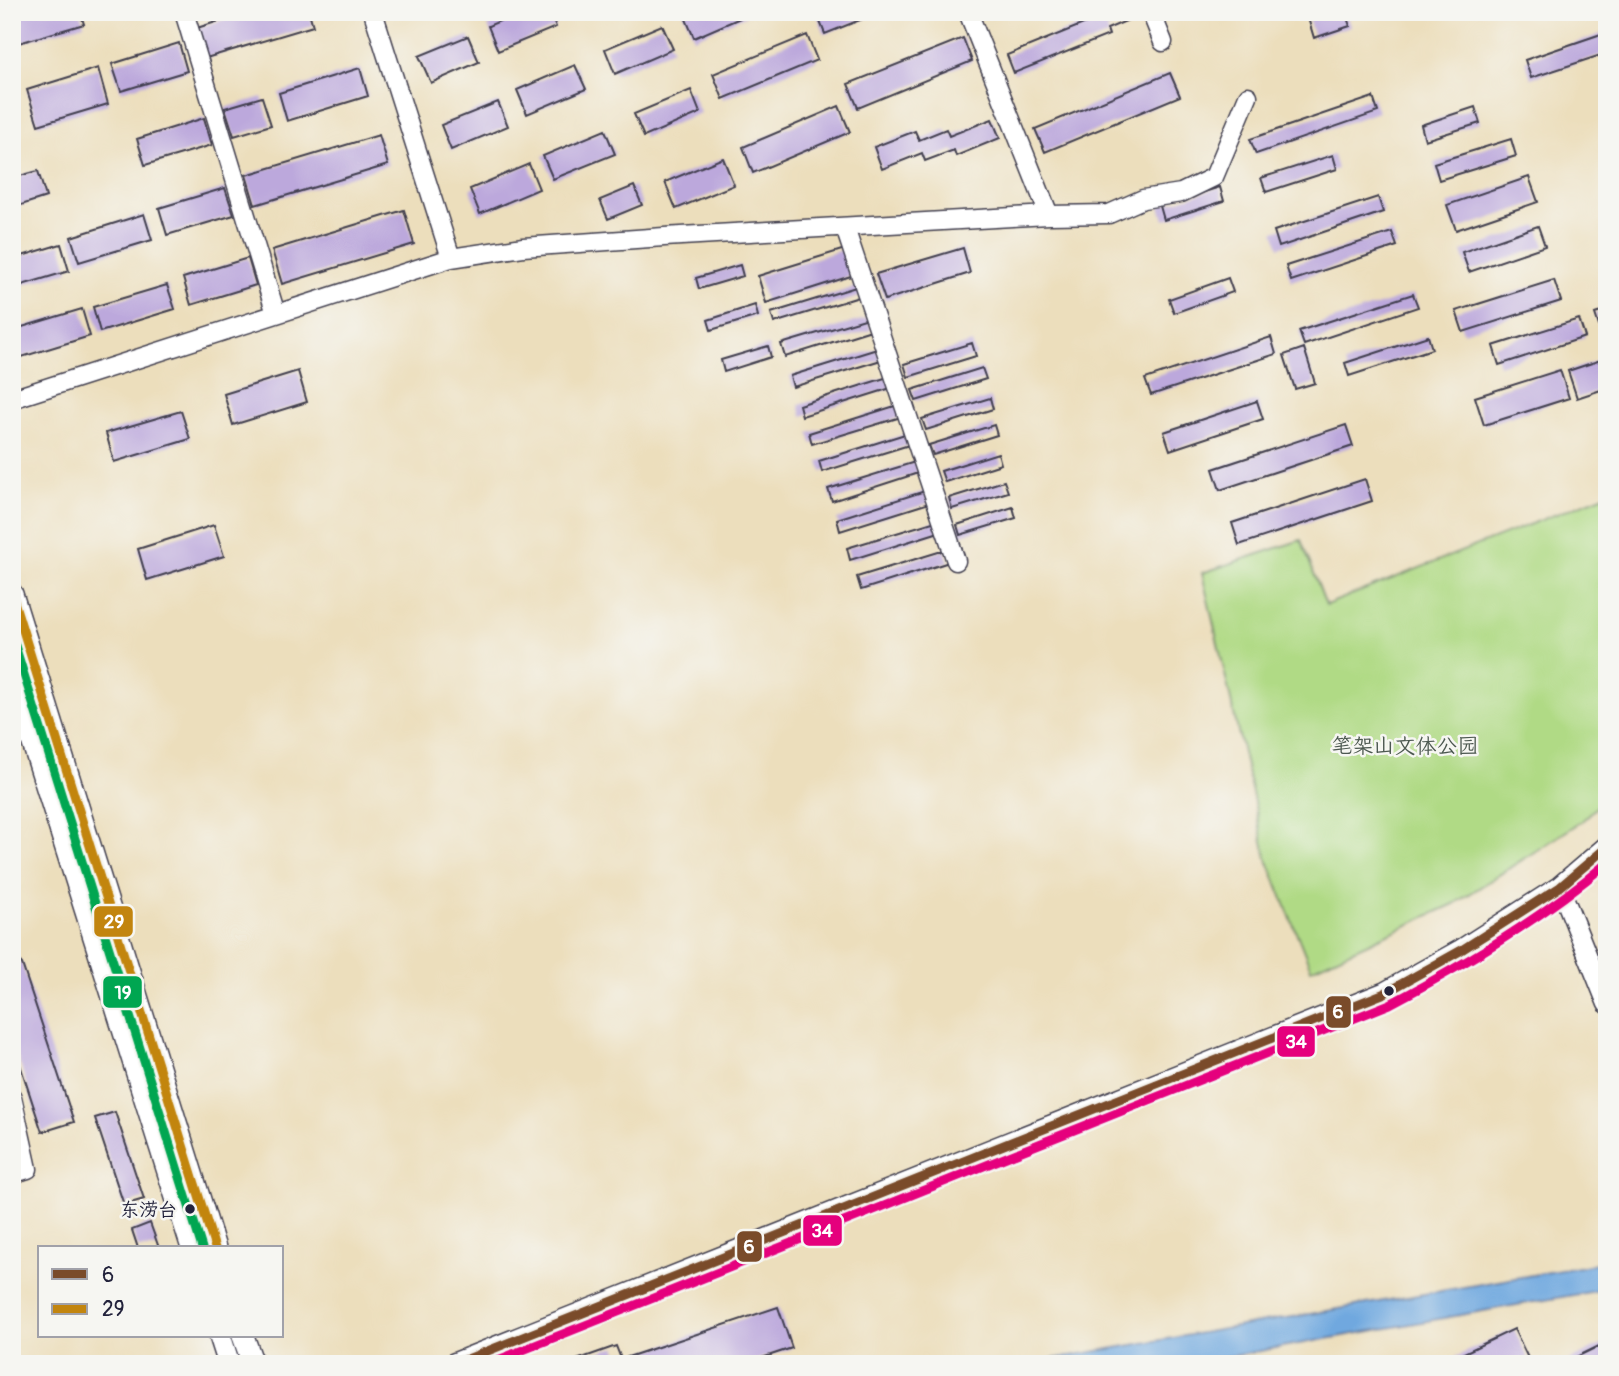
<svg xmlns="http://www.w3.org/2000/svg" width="1619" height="1376" font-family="Pangolin,'LXGW WenKai TC',sans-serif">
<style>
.green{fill:#b0da85;stroke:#697e60;stroke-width:2}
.water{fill:#6fa8df;stroke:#48658d;stroke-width:2}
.building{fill:#bca8dc}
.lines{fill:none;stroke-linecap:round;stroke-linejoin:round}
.minor-casing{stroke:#403e4e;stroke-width:21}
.major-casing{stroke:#403e4e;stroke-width:24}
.minor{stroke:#fff;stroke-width:18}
.major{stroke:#fff;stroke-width:21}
.bus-1-casing{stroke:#f6f6f2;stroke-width:14}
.bus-2-casing{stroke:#f6f6f2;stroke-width:14}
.bus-3-casing{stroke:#f6f6f2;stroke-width:14}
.bus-4-casing{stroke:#f6f6f2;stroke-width:14}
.bus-1{stroke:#7a4b2a;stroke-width:9}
.bus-2{stroke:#c2850f;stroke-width:9}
.bus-3{stroke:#00a651;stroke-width:9}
.bus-4{stroke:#e5007d;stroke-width:9}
.bus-dot{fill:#22223b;stroke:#f6f6f2;stroke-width:2.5}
.labels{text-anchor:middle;stroke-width:5;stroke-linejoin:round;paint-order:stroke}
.bus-label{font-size:19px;fill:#22223b;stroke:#f6f6f2;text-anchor:end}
.park-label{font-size:21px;fill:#4d5951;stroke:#f6f6f2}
.line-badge{stroke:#f6f6f2;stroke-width:2.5}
.badge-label{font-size:19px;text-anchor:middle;font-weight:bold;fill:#fff}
</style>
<rect width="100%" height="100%" fill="#f6f6f2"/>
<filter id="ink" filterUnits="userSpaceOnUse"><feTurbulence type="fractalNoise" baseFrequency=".0143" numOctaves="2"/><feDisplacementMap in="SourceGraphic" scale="14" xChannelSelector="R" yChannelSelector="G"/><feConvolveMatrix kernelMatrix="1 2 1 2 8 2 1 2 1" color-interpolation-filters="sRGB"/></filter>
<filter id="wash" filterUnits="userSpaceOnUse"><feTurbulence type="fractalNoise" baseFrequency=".00686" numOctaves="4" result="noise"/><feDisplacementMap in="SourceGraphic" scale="28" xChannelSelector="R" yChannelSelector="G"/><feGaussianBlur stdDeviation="1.57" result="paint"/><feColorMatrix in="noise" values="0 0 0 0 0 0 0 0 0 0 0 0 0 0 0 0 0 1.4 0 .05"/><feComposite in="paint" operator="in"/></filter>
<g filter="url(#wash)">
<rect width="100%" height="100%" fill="#ecdebc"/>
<path class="green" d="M1607,494V797L1582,821L1454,904L1311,969L1267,859L1202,573L1301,540L1326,605Z"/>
<path class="water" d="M1607,1262V1289L1187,1364H1024Z"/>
<g id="blocks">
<path class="building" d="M12,12H80L84,24L12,45Z
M248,12H309L313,26L206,58L197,28Z
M521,12H550L556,27L498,51L488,26Z
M683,12H754L694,38Z
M816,12H880L825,34Z
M1099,12H1147L1107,29L1109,35L1014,73L1007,55L1101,17Z
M1326,12H1345L1350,26L1314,38L1308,18Z
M662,25L673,49L615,74L605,49Z
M1607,32V53L1531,78L1525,60Z
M807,35L817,60L723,99L713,74Z
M468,36L479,62L431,83L419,56Z
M963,38L972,61L858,108L848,84Z
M179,43L187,71L121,91L112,64Z
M575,65L586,89L527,114L517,90Z
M98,68L108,104L38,125L27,90Z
M360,68L368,96L287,121L279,93Z
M1170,73L1180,96L1045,152L1035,129Z
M691,90L700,113L644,137L634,114Z
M262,97L271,125L234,136L225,108Z
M1373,97L1378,112L1256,154L1250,139Z
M498,102L508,126L451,150L441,125Z
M839,106L850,132L753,173L743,147Z
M1475,107L1480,123L1425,140L1421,125Z
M204,118L212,145L145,165L137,139Z
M992,119L1000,138L956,156L954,150L925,161L922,153L882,169L874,147L915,131L919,140L946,129L949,136Z
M605,130L615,154L553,179L543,156Z
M379,135L388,165L255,205L246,175Z
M1511,139L1516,156L1439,180L1434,163Z
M1333,155L1337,169L1266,192L1261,178Z
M723,158L734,185L676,209L665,182Z
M529,164L539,189L480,214L470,189Z
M38,171L46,197L12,208V178Z
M1529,177L1538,202L1456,230L1447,205Z
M634,186L642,205L608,219L600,200Z
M1220,187L1224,201L1164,220L1160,206Z
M225,188L234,215L167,235L159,208Z
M1378,197L1383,212L1279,247L1274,231Z
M404,210L414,244L282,284L272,250Z
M144,214L152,240L79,262L71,237Z
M1538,226L1545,246L1469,272L1462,252Z
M1392,232L1397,246L1291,281L1286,266Z
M61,244L69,271L12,288V259Z
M963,248L970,273L885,300L876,274Z
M845,249L854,275L766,303L758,276Z
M248,258L256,285L191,305L183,278Z
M740,265L743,276L699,289L696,278Z
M1228,278L1233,292L1174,313L1169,299Z
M1554,280L1561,301L1463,332L1456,311Z
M167,285L175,309L100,332L93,307Z
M859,286L862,296L774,323L771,313Z
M1413,294L1418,307L1304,345L1299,331Z
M755,305L758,316L711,330L708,320Z
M82,309L90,336L12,360V330Z
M1607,310V330L1601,332L1595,314Z
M868,318L871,330L785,357L781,344Z
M1579,319L1585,337L1499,365L1493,346Z
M1428,336L1432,349L1349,376L1345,363Z
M1271,337L1276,354L1151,395L1145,379Z
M972,343L976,356L908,377L904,364Z
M768,346L771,357L724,372L721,360Z
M1304,348L1315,383L1295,389L1284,355Z
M877,349L881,360L793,387L790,376Z
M1607,358V388L1577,398L1568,371Z
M982,368L986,379L916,401L912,390Z
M1560,370L1569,398L1484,425L1475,397Z
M298,371L307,402L233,425L224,394Z
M888,377L891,388L802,416L799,405Z
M990,398L993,409L926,430L922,419Z
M1257,401L1263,419L1170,450L1164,432Z
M898,405L901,417L812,444L809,433Z
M181,411L190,439L114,462L106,433Z
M994,425L997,435L933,455L929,445Z
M1346,425L1353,446L1220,490L1213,469Z
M905,434L909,445L822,472L819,461Z
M998,453L1001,464L945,482L941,471Z
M915,462L918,473L832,501L828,489Z
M1365,479L1372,501L1239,545L1232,523Z
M1004,481L1008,492L952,509L949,498Z
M925,491L929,503L840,531L837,519Z
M1013,507L1016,518L960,535L957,525Z
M936,521L939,532L850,560L847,548Z
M214,525L224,556L147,580L138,549Z
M945,550L949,562L861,590L857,577Z
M12,953L22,964L74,1122L42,1132L12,1040Z
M115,1112L144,1199L124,1205L95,1118Z
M150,1223L159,1248H138L132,1230Z
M778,1307L792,1348L744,1364H627L625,1358Z
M1514,1329L1528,1358L1516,1364H1441Z
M1607,1342V1364H1562Z
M616,1346L623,1364H568V1363Z"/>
</g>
</g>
<g filter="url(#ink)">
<use href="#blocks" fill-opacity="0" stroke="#403e4e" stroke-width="2"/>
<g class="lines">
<g class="minor-casing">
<path id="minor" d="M184,12L276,314
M373,12L451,258
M968,12L1049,215
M1151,12L1163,42
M845,228L956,561
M12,399L451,258L523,247L664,237L1049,215L1109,214L1143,199L1181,193L1214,177L1248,96
M1560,887L1607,1004
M12,1097L28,1169L12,1174"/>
</g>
<g class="major-casing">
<path id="major" d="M12,594L215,1248
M12,677L192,1248
M220,1336L229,1364
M243,1336L253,1364
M454,1364L1385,993L1460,951L1560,887L1607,847"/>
</g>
<use href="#minor" class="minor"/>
<use href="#major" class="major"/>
<g class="bus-1-casing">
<path id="bus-1" d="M455,1364L1385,993L1460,951L1560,887L1607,847"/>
</g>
<g class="bus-2-casing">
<path id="bus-2" d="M12,595L215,1248"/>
</g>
<g class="bus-3-casing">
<path id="bus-3" d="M12,636L202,1248"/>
</g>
<g class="bus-4-casing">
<path id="bus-4" d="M488,1364L1390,1004C1466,964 1541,919 1607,863"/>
</g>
<use href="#bus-1" class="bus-1"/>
<use href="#bus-2" class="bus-2"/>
<use href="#bus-3" class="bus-3"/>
<use href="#bus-4" class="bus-4"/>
</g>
</g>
<g class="bus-dot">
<circle cx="1389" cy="991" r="6"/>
<circle cx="190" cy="1209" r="6"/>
</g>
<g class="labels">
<g class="bus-label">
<text x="177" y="1216">东涝台</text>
</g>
<g class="park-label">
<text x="1405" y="753">笔架山文体公园</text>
</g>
</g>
<g class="line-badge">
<rect x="93" y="905" width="41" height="33" rx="7" fill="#c2850f"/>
<rect x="102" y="975" width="41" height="34" rx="7" fill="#00a651"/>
<rect x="1325" y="995" width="27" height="34" rx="7" fill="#7a4b2a"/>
<rect x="1276" y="1025" width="40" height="33" rx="7" fill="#e5007d"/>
<rect x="802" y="1214" width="41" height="33" rx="7" fill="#e5007d"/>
<rect x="736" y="1230" width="27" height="33" rx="7" fill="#7a4b2a"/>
</g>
<g class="badge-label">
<text x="114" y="928">29</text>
<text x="123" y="999">19</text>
<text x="1338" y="1018">6</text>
<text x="1296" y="1048">34</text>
<text x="822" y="1237">34</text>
<text x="749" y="1253">6</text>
</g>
<rect width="1619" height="1376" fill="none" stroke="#f6f6f2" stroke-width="42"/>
<rect x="38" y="1246" width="245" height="91" fill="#f6f6f2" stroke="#a1a1a9" stroke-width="2"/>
<rect x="52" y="1269" width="35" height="10" fill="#7a4b2a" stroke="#a1a1a9" stroke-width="2"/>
<text x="102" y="1282" font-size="21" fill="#22223b">6</text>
<rect x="52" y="1304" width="35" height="10" fill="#c2850f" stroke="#a1a1a9" stroke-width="2"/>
<text x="102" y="1316" font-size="21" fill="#22223b">29</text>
</svg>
